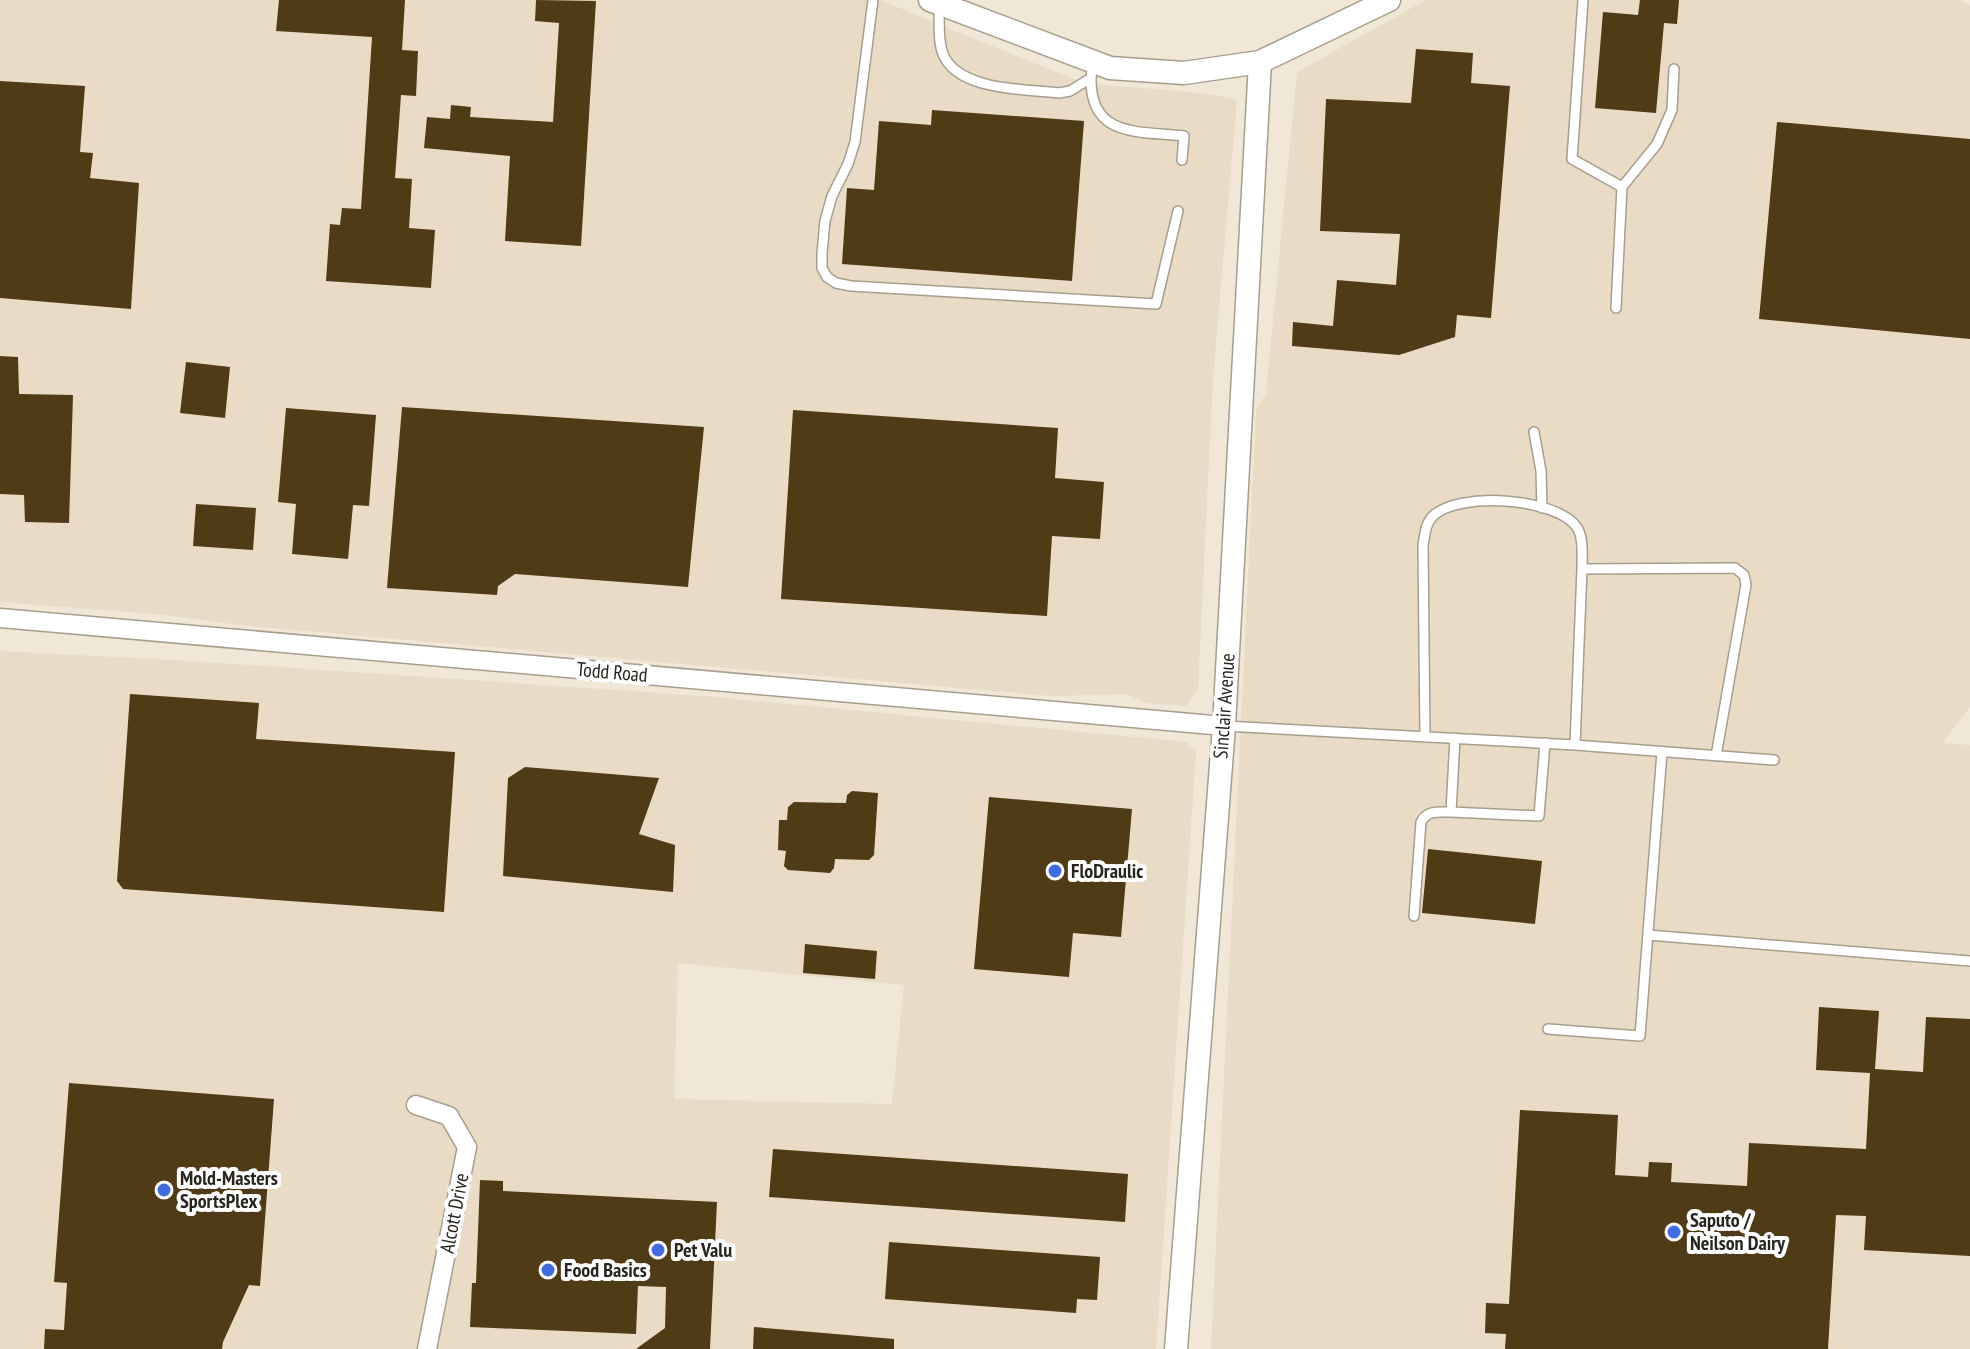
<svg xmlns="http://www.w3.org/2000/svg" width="1970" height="1349" font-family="'PT Sans Narrow',sans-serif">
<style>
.built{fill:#e9dbc5;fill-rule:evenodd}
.building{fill:#4f3b15}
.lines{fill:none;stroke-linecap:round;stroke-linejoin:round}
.service-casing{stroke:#a79e8e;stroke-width:12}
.minor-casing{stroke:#a79e8e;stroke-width:21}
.tertiary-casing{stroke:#a79e8e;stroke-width:25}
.service{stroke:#fff;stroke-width:9}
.minor{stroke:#fff;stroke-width:18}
.tertiary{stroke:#fff;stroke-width:22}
.poi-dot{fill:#426bdd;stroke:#fff;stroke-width:3}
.labels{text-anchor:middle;stroke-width:8;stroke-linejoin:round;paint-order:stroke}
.street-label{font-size:20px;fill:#28241e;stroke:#fff}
.poi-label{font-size:20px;font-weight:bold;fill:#28241e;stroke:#fff;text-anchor:start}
</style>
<rect width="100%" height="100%" fill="#f0e7d6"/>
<path class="built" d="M0,0H880L1083,83L1210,94L1237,100L1213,377L1198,688L1186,706L1147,703L1127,694L1051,696L248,626L156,614L0,602Z
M1426,0H1958L1970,5V707L1942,743L1970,745V1349H1211L1256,410L1266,393L1297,72Z
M0,651L190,661L704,696L1187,742L1196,751L1156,1349H0ZM678,963L904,985L892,1104L674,1099Z"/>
<path class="building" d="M279,0H405L402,50L418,51L416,96L401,95L395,178L412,179L409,228L435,230L431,288L326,281L330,224L340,225L342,208L361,209L372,37L276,31Z
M536,0L596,1L581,246L505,241L510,156L424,148L427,117L450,119L451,105L471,107L470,117L553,122L559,23L535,21Z
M1640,0H1679L1677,24L1664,23L1656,113L1595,108L1603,12L1638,15Z
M1416,49L1473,53L1471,83L1510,86L1491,318L1457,315L1455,337L1399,355L1292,346L1293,322L1333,326L1337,280L1396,285L1400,234L1320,231L1326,99L1411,103Z
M0,81L85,86L80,152L93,153L90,178L139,183L131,309L0,298Z
M932,110L1084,121L1072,281L842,264L847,188L874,190L879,121L931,125Z
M1777,122L1970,139V339L1759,319Z
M0,356L18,357L19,394L73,395L69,523L25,522L24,495L0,494Z
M186,362L230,367L225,418L180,413Z
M402,407L704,427L688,587L515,574L498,586L497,595L387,588Z
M286,408L376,415L369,506L353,505L348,559L292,554L296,504L278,502Z
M793,410L1058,428L1055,478L1104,482L1100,539L1052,536L1047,616L781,599Z
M196,504L256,508L253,550L193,546Z
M130,694L259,703L256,739L455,752L444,912L123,889L117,881Z
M525,767L659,778L639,834L675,845L673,892L503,876L508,778Z
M852,791L878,793L874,855L869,860L835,859L834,868L830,873L788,870L784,866L786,851L778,850L779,820H787L788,807L794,802L846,803L847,795Z
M989,797L1132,809L1121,937L1073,933L1069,977L974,969Z
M1428,849L1542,861L1535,924L1422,913Z
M805,944L877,951L875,979L803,973Z
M1819,1007L1879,1011L1875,1069L1923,1072L1926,1017L1970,1019V1256L1864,1250L1866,1216L1836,1215L1828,1349H1505L1506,1334L1485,1333L1486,1303L1509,1304L1520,1110L1618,1115L1615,1175L1648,1177L1649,1162L1672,1163L1671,1182L1747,1186L1749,1143L1866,1149L1870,1073L1816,1070Z
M69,1083L274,1099L260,1286L249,1285L223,1342L222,1349H44L45,1329L64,1330L67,1283L54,1282Z
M773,1149L1128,1174L1125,1222L769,1197Z
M480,1180L503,1181V1191L717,1202L710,1349H636L665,1328L666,1287L638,1286L636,1334L470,1327L472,1283H476Z
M889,1242L1100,1257L1097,1300L1077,1299L1076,1313L885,1299Z
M754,1327L894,1339V1349H753Z"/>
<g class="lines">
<g class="service-casing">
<path id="service" d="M873,0L855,142L848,164L832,196L825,221L822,253V268L827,277L836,283L851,286L1156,304L1178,211
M1583,0L1572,159L1622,187L1616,308
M939,3C940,19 937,39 943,54C958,91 1025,89 1059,93L1070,91L1091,78L1093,62
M1091,78C1090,138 1139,131 1184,136L1182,160
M1622,187L1657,144L1672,110L1674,69
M1534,432L1541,471L1542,508
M1582,569L1735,568L1744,575L1746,585L1716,756
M1224,726L1575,745L1774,760
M1425,737L1423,545C1425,535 1425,524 1433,516C1459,491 1554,498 1576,526C1584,536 1582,556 1582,569L1575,745
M1455,738L1451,812L1539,816L1545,743
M1414,916L1421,822C1427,810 1439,812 1451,812
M1648,935L1970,961
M1548,1029L1640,1036L1662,752"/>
</g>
<g class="minor-casing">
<path id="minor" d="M0,618L1224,726
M416,1105L449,1116L467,1147L427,1349"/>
</g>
<g class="tertiary-casing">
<path id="tertiary" d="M930,0L1110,68L1184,73L1260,62L1389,0
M1176,1349L1224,726L1260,62"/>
</g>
<use href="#service" class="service"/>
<use href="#minor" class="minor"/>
<use href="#tertiary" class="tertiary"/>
</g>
<g class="poi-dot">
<circle cx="1055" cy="871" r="8"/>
<circle cx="164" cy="1190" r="8"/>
<circle cx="1674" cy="1232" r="8"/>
<circle cx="658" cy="1250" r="8"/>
<circle cx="548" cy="1270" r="8"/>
</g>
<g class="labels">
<g class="street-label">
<text transform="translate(612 672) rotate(5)" y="7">Todd Road</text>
<text transform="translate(1224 706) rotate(-86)" y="7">Sinclair Avenue</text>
<text transform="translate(454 1213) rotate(-79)" y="7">Alcott Drive</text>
</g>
<g class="poi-label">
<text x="1071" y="878">FloDraulic</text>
<text x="180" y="1185">Mold-Masters<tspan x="180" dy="23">SportsPlex</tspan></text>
<text x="1690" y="1227">Saputo /<tspan x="1690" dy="23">Neilson Dairy</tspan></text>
<text x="674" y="1257">Pet Valu</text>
<text x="564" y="1277">Food Basics</text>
</g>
</g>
</svg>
